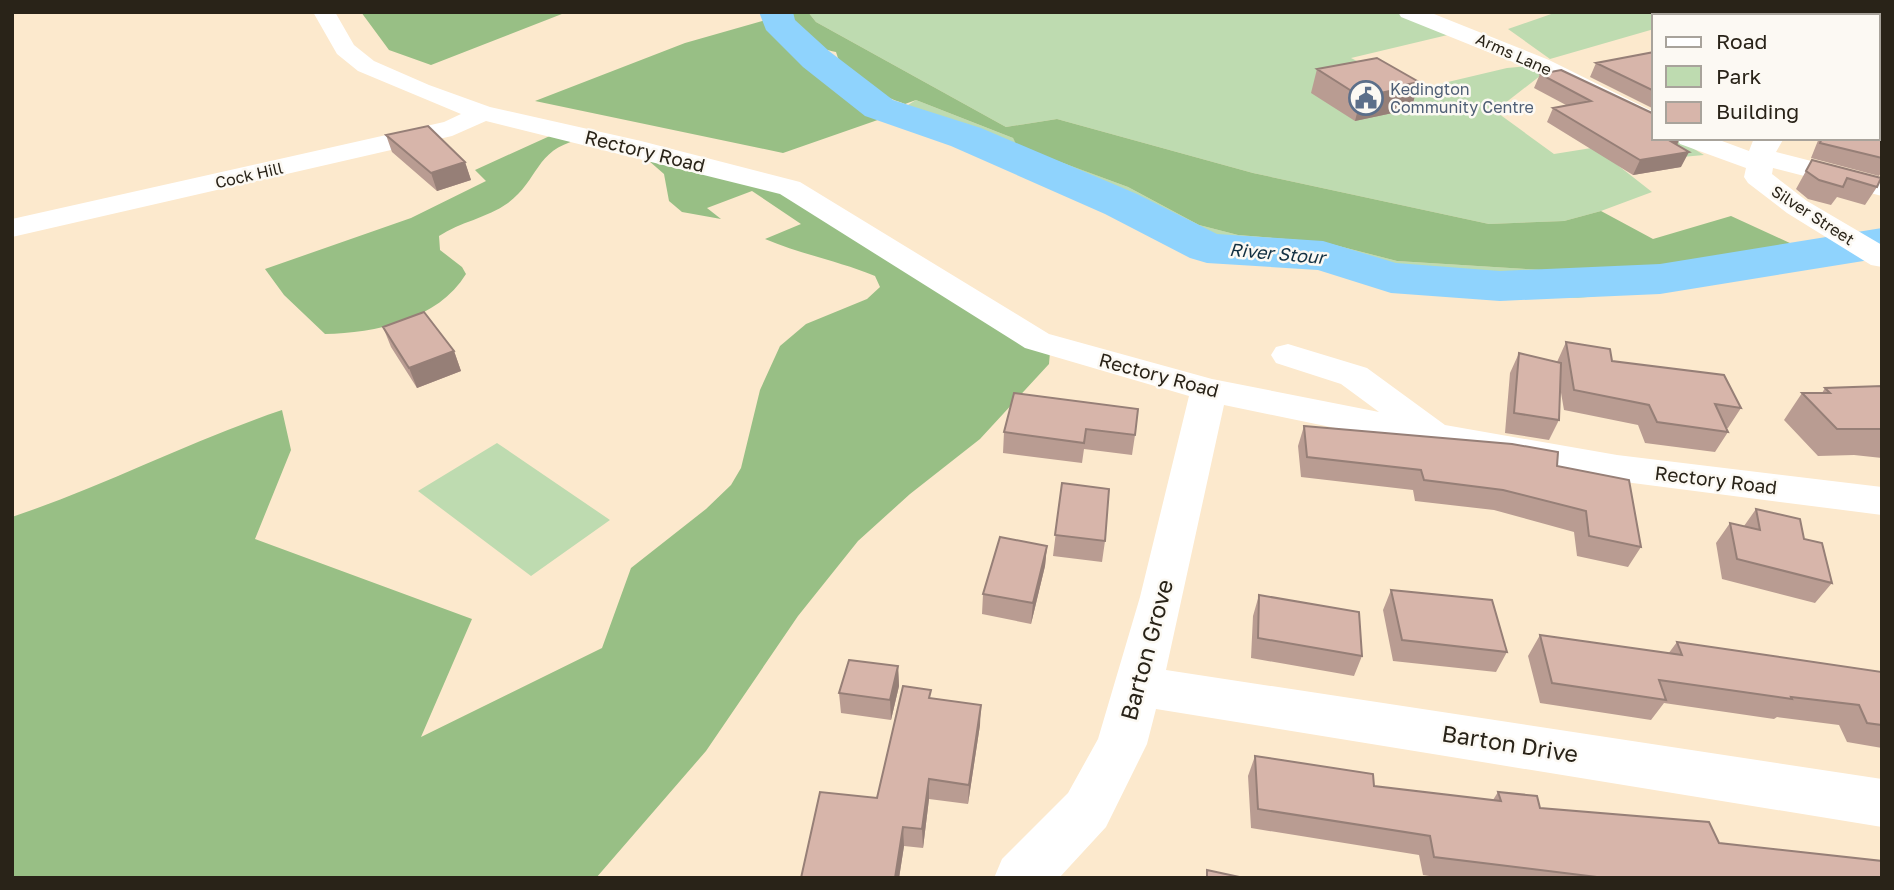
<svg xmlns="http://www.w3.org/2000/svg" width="1894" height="890" font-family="'Golos Text',sans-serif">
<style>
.green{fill:#bedbb0}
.forest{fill:#98bf85}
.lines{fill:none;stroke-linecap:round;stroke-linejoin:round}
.river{fill:#8fd3fd;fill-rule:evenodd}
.minor{fill:#fff;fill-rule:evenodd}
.wall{fill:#b99c92}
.shaded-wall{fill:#967f77}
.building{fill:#d7b5aa;stroke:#967f77;stroke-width:2}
.labels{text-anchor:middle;stroke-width:5;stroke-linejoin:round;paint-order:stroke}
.far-street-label{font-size:16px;fill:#292318;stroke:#fcf9f3}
.far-service-label{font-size:16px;fill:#4e5e75;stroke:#fcf9f3;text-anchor:start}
.far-water-label{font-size:18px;font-style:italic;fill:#123042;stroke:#fcf9f3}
.street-label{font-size:19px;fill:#292318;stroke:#fcf9f3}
.near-street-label{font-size:23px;fill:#292318;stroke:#fcf9f3}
</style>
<rect width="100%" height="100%" fill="#fce9cd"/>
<path class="green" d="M808,12H1397L1456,33L1351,58L1414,90L1507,68L1541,65L1545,72L1495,111L1554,154L1654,138H1676L1704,155L1615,163L1652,192L1601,211L1564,221L1489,224L1253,173L1057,119L1006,127L816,22Z
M1557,12H1701L1692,16H1654V29L1550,59L1508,29Z
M916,100L1013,138L1018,146L1128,187L1199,225L1238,235L1323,242L1397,261L1542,270L1690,264L1832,237L1867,257L1838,258L1674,288L1578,298L1477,295L1381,279L1319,262L1217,254L1183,244L1107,205L892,115Z
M497,443L610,520L531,576L418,491Z"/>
<path class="forest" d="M361,12H567L431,65L389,50Z
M782,12H808L816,22L1006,127L1057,119L1253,173L1489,224L1564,221L1601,211L1653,239L1731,216L1792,244L1690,264L1542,270L1397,261L1323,242L1238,235L1199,225L1128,187L1017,146L1013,138L916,100L905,104C879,94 844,82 836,52C817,48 797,40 793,19L786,18Z
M766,20L771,28L852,93L882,104L892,115L783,153L535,101L685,43Z
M552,135L578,140C535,150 539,180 508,203C487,218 460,222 439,236L440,250L462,267L466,274C438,320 375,333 325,334L284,295L265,269L411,218L486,181L475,170Z
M641,154L764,182L1050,352L1049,364L980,439L910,494L858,541L798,616L706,751L596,878H12V517C104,486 190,441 282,410L291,450L255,539L472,619L421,737L602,648L631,568L706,509L731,485L741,468L760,390L780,346L806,324L867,299L880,287L875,276C839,261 800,254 765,239L801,224L752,191L707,208L721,219L682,212L669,201L664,174Z"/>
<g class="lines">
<path class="river" d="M759,12H793L795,20L829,51L893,100L981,128L1137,194L1217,234L1323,241L1396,263L1500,271L1660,264L1882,228V258L1660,294L1500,301L1391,293L1318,270L1207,263L1190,258L1105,214L951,146L865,116L803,67L766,30Z"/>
<path class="minor" d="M313,12H335L354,45L374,61L429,85L490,107L641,141L800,182L1049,334L1212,379L1379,412L1341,384L1276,363L1271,355L1276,347L1288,344L1367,368L1445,425L1617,455L1882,487V515L1617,481L1485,459L1224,405L1166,670L1882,779V827L1156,709L1147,744L1106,827L1059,878H994L1002,859L1068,793L1098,739L1140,597L1189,396L1025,348L780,194L486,121L452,136L12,237V219L444,122L461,114L358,71L337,54Z
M1398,12H1429L1549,60L1654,112V130L1533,70L1401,17Z
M1676,138H1714L1749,151L1754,138H1784L1776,152L1882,179V196L1773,168L1772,174L1807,201L1882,245V267L1871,265L1787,213L1748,183L1744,177L1746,168L1680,144Z"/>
</g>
<path class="wall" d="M1882,33V171L1879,176L1811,158L1819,138H1878Z
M1654,52V109L1590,77L1596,63Z
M1317,69L1419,82L1412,106L1403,108L1402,111L1355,121L1311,93Z
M1540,74L1677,145L1681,167L1633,175L1547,122L1553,108L1566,105L1534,88Z
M386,135L465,162L471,180L437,191L392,152Z
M1812,160L1877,187L1865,205L1837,197L1831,205L1808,199L1796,189Z
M383,327L454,351L461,371L417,388L391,347Z
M1566,342L1612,361L1741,408L1728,428H1726L1728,432L1715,452L1645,443L1638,425L1564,410L1560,387L1559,420L1549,440L1505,433L1510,373L1519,353L1557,362Z
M1882,386V458L1854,455L1818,456L1784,420L1802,393H1822L1825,388Z
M1014,393L1135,435L1132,455L1084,449L1082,463L1003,453L1004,432Z
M1304,426L1557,466L1641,547L1628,567L1577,556L1574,532L1494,510L1415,501L1413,490L1301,477L1298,446Z
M1062,483L1105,541L1102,562L1053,556Z
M1756,509L1804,539L1832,583L1815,603L1722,579L1716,543L1730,523L1744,526Z
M1047,546L1045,566L1031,624L982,614L983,594Z
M1391,590L1507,652L1496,672L1393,661L1383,610Z
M1259,595L1362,656L1354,676L1251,658L1253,616Z
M1540,635L1668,654L1677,642L1882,672V748L1847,742L1839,725L1777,717L1774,719L1664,703L1651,720L1540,703L1528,656Z
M898,666L899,686L891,720L841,713L839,693Z
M931,699L980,725L968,804L929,799L923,848L904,846L899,878H801L877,798Z
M1255,756L1374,786L1493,800L1498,792L1540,808L1719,843L1882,878H1442L1423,875L1419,855L1251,828L1248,776Z"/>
<path class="shaded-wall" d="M1419,82L1412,106L1403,108L1402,111L1355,121L1361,97L1404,85Z
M1662,138H1680L1677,145Z
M1689,152L1681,167L1633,175L1640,160Z
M465,162L471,180L437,191L431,173Z
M454,351L461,371L417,388L409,368Z
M1047,546L1045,566L1031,624L1033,603Z
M898,666L899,686L891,720L890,700Z
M981,705L980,725L968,804L969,785Z
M929,779V799L923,848L922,829Z
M903,827L904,846L899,878H895Z"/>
<path class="building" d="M1878,32L1882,33V158L1820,143L1822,138H1878Z
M1654,52V91L1596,63Z
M1377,58L1419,82L1404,85L1409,87L1361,97L1317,69Z
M1561,70L1654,114V138H1665L1689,152L1640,160L1553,108L1591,101L1540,74Z
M428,126L465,162L431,173L386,135Z
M1812,160L1881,178L1877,187L1847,178L1843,187L1819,180L1806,171Z
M424,312L454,351L409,368L383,327Z
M1566,342L1610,349L1612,361L1724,375L1741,408L1715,404L1728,432L1657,422L1649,405L1574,390Z
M1519,353L1561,363L1559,420L1514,413Z
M1882,386V429H1837L1802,393H1830L1825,388Z
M1014,393L1138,409L1135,435L1086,429L1084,443L1004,432Z
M1304,426L1512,444L1558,452L1557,466L1629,480L1641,547L1589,536L1586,511L1503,490L1424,480L1421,470L1307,457Z
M1062,483L1109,489L1105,541L1055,535Z
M1756,509L1800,519L1804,539L1822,543L1832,583L1737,559L1730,523L1760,530Z
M1000,537L1047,546L1033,603L983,594Z
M1391,590L1492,600L1507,652L1402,640Z
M1259,595L1359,612L1362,656L1258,638Z
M1540,635L1682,655L1677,642L1882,672V725L1867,723L1859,705L1791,697L1792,699L1659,680L1666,700L1552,683Z
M849,660L898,666L890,700L839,693Z
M903,686L931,690L929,698L981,705L969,785L929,779L922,829L903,827L895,878H801L820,792L877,798Z
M1255,756L1373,774L1374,786L1501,801L1498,792L1537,796L1540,808L1709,822L1719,843L1882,861V878H1605L1434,857L1430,836L1258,809Z
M1207,870L1244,878H1207Z"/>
<defs>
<g id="civic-ring" transform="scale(1.75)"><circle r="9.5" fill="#fcf9f3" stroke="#5c6f8a" stroke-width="1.5"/><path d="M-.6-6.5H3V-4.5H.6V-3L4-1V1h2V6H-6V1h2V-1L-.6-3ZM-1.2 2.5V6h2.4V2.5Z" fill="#5c6f8a"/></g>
</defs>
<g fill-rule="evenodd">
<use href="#civic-ring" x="1366" y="98"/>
</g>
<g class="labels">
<g class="far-street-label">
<text transform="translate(1514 54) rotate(24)" y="6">Arms Lane</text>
<text transform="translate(249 175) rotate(-13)" y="6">Cock Hill</text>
<text transform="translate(1813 215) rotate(33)" y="6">Silver Street</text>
</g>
<g class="far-service-label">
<text x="1390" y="95">Kedington<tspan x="1390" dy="18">Community Centre</tspan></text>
</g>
<g class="far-water-label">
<text transform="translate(1277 254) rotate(5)" y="6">River Stour</text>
</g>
<g class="street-label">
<text transform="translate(645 151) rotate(14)" y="7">Rectory Road</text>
<text transform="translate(1159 375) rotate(15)" y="7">Rectory Road</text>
<text transform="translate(1716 480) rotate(7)" y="7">Rectory Road</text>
</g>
<g class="near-street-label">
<text transform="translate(1147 650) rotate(-75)" y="8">Barton Grove</text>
<text transform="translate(1510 744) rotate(9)" y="8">Barton Drive</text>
</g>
</g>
<rect width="1894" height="890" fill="none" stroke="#292318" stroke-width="28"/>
<rect x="1652" y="14" width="228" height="126" fill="#fcf9f3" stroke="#a8a39b" stroke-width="2"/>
<rect x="1666" y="37" width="35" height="10" fill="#ffffff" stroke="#a8a39b" stroke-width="2"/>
<text x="1716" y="49" font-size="21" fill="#292318">Road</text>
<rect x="1666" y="66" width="35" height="21" fill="#bedbb0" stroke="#a8a39b" stroke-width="2"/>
<text x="1716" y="84" font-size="21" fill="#292318">Park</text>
<rect x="1666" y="102" width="35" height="21" fill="#d7b5aa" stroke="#a8a39b" stroke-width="2"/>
<text x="1716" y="119" font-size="21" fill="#292318">Building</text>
</svg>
